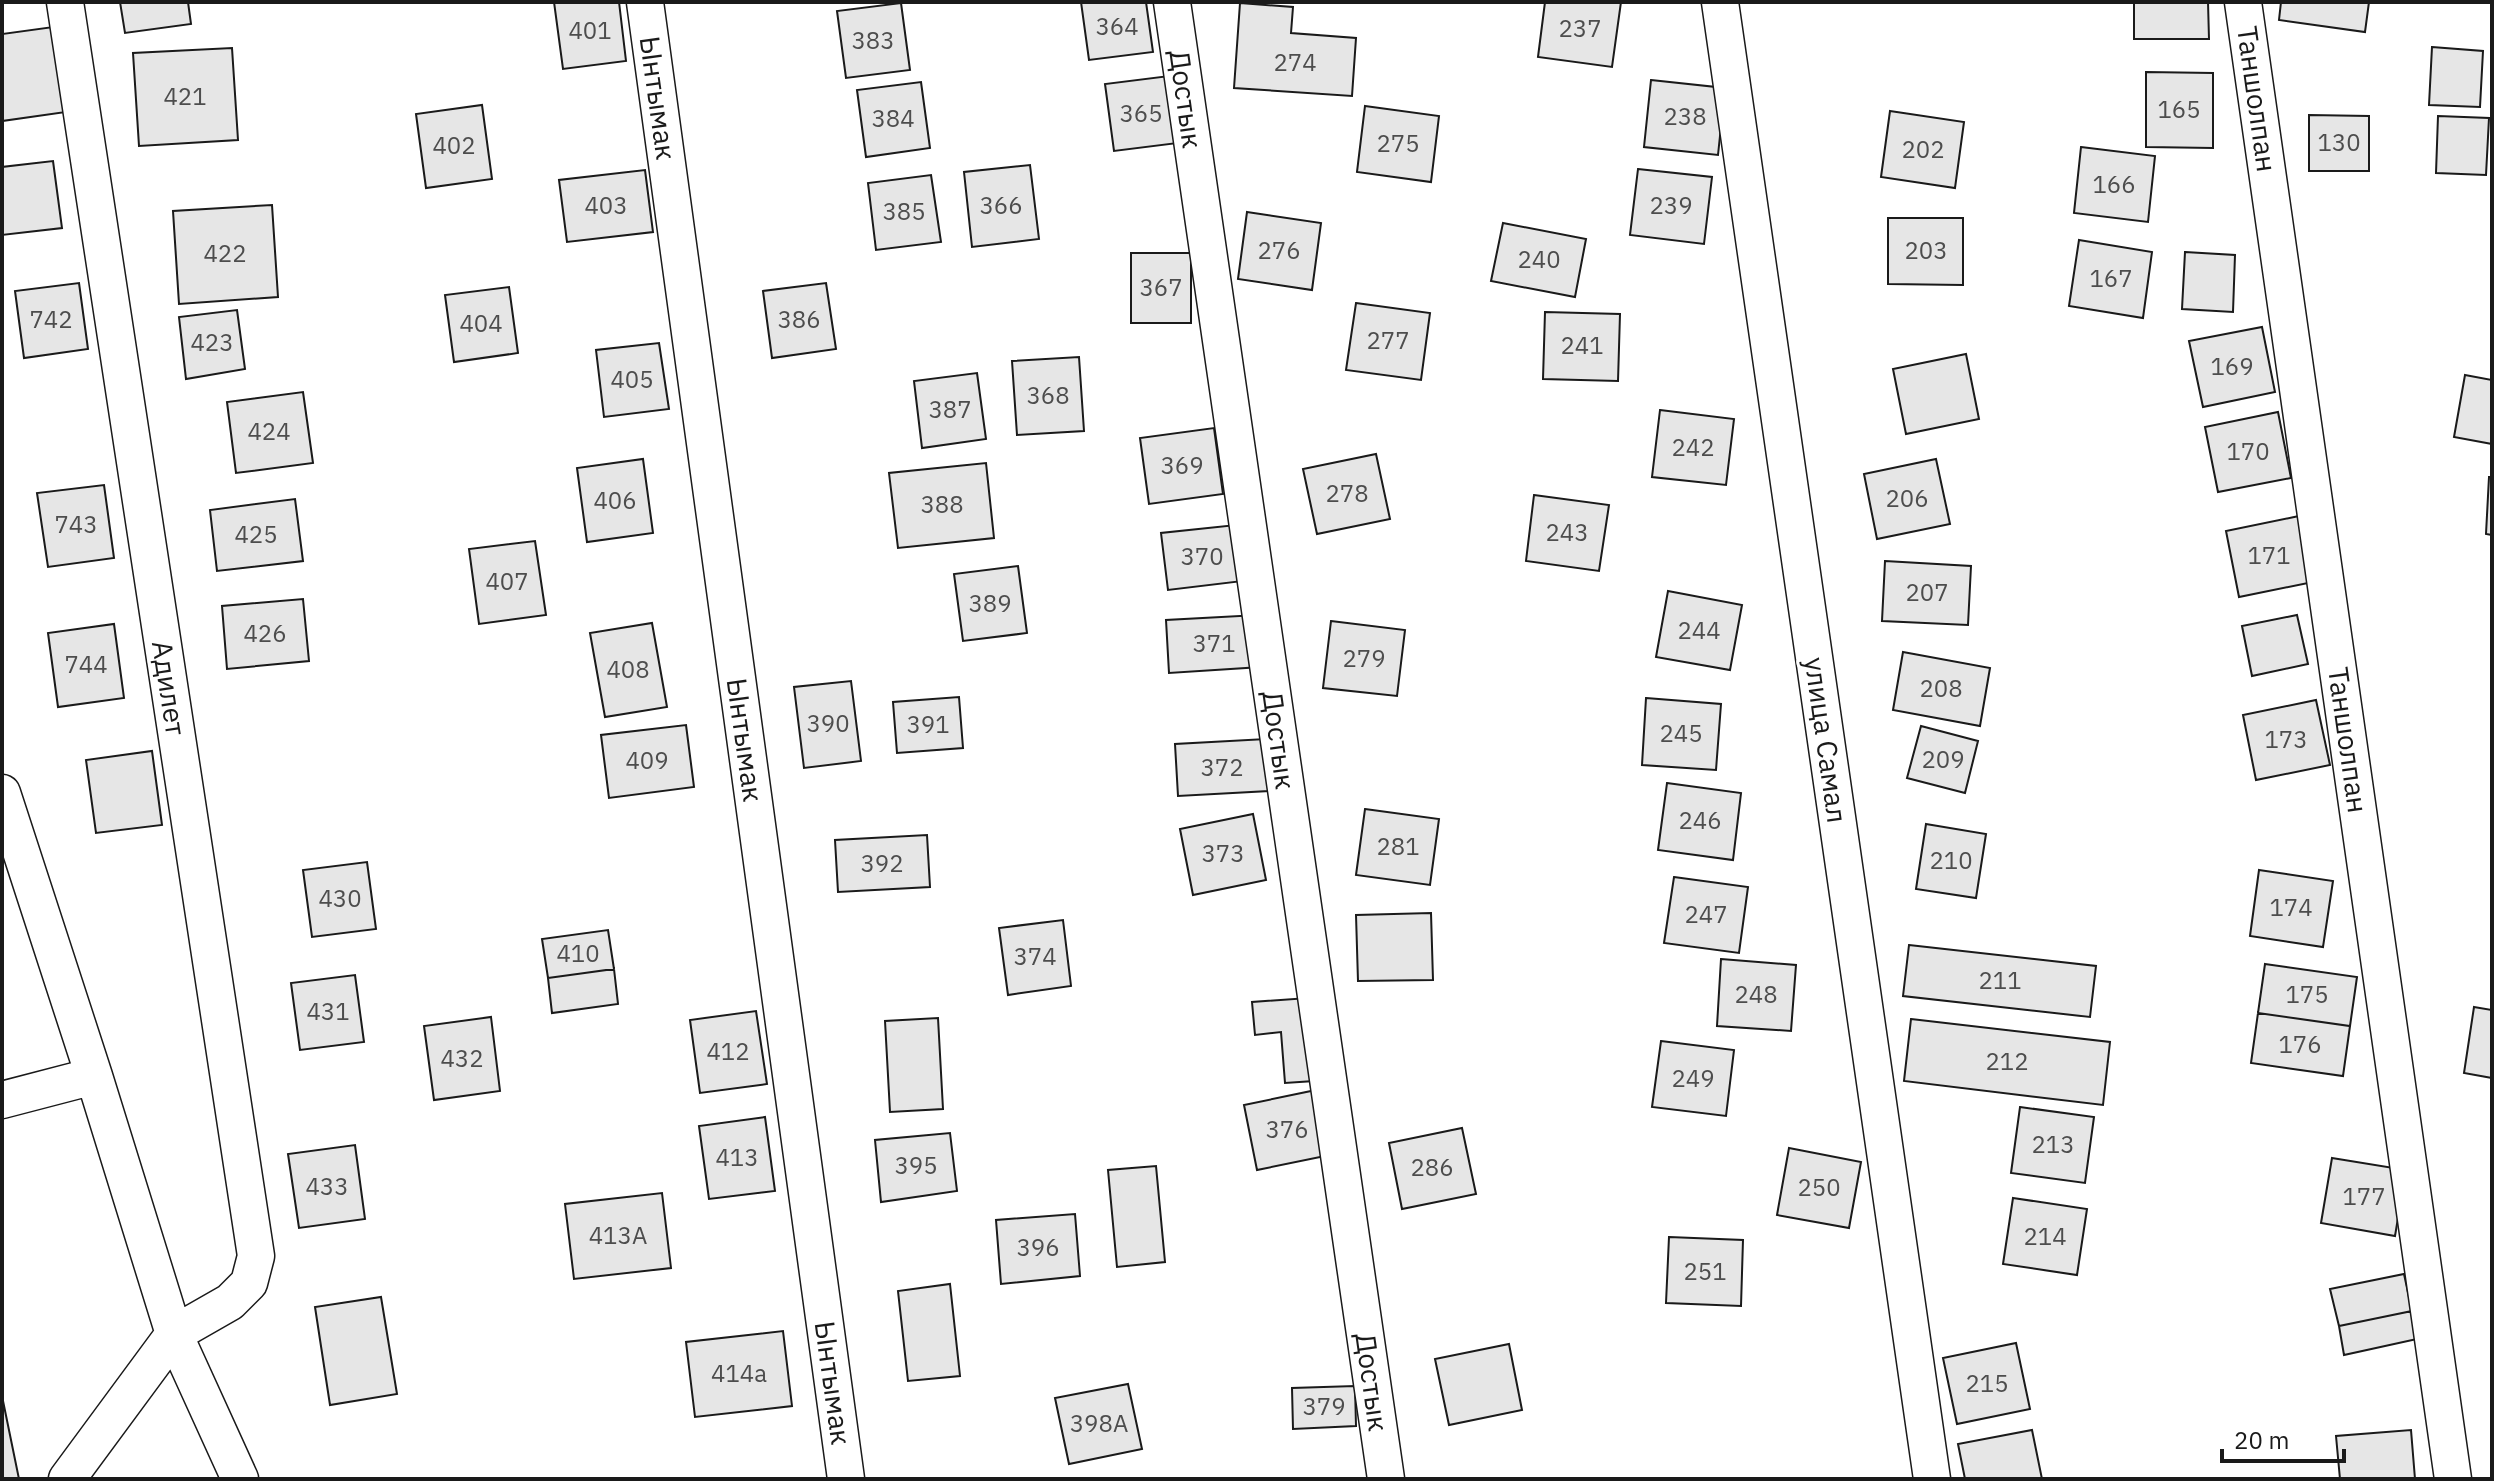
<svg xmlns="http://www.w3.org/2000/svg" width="2494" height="1481" font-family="'IBM Plex Sans',sans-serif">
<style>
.building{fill:#e6e6e6;stroke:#1a1a1a;stroke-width:2}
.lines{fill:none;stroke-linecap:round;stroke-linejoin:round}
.street-casing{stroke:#1a1a1a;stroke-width:39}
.street{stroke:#fff;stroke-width:36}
.labels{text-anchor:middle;stroke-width:6;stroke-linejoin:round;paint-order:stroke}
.number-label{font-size:24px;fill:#4d4d4d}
.street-label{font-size:28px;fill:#1a1a1a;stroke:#fff}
</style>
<rect width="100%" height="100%" fill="#fff"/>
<path class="building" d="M120,2H188L191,24L125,33Z
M554,2H619L626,61L563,69Z
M1081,2H1146L1153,52L1089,60Z
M1545,2H1621L1612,67L1538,57Z
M2134,2H2208L2209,39H2134Z
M2281,2H2369L2365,32L2279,20Z
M901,3L910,70L846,78L837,11Z
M1240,3L1293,7L1291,33L1356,38L1352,96L1234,88Z
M53,27L66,112L2,121V34Z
M2432,47L2483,51L2480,107L2429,105Z
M232,48L238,140L139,146L133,53Z
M2146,72L2213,73V148L2146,147Z
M1169,76L1178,143L1114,151L1105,84Z
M1651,80L1725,88L1718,155L1644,147Z
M921,82L930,148L866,157L857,90Z
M482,105L492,179L426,188L416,114Z
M1365,106L1439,116L1431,182L1357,172Z
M1890,111L1964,122L1955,188L1881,177Z
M2309,115L2369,116V171H2309Z
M2438,116L2489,118L2486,175L2436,173Z
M2081,147L2155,156L2148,222L2074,213Z
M53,161L62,228L2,235V167Z
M1030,165L1039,239L972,247L964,172Z
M1638,169L1712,177L1704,244L1630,235Z
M645,170L653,232L567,242L559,180Z
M931,175L941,242L876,250L868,183Z
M272,205L278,297L179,304L173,211Z
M1247,212L1321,223L1312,290L1238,279Z
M1888,218H1963V285L1888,284Z
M1503,223L1586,239L1575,297L1491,281Z
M2079,240L2152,252L2143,318L2069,306Z
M2185,252L2235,255L2233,312L2182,309Z
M1131,253H1191V323H1131Z
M79,283L88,349L24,358L15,291Z
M826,283L836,349L772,358L763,291Z
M509,287L518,353L454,362L445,295Z
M1356,303L1430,313L1421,380L1346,370Z
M237,310L245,369L186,379L179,317Z
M1545,312L1620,314L1618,381L1543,379Z
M2262,327L2275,392L2203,407L2189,341Z
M659,343L669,409L604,417L596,350Z
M1966,354L1979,419L1906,434L1893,369Z
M1079,357L1084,431L1017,435L1012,361Z
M977,373L986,439L922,448L914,381Z
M2465,375L2492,380V444L2454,437Z
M303,392L313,463L236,473L227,402Z
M1660,410L1734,419L1726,485L1652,477Z
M2278,412L2291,478L2218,492L2205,427Z
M1214,428L1223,494L1149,504L1140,438Z
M1376,454L1390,519L1317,534L1303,469Z
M643,459L653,533L587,542L577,468Z
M1936,459L1950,524L1877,539L1864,474Z
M986,463L994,538L898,548L889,473Z
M2489,477H2492V535L2486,534Z
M104,485L114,558L48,567L37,493Z
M1534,495L1609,505L1599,571L1526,561Z
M295,499L303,561L217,571L210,510Z
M2299,516L2313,582L2239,597L2226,531Z
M1236,525L1243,581L1168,590L1161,533Z
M535,541L546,615L479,624L469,549Z
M1885,561L1971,566L1968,625L1882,621Z
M1018,566L1027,633L963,641L954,574Z
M1668,591L1742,605L1730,670L1656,657Z
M303,599L309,661L227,669L222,606Z
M1258,615L1261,667L1169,673L1166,620Z
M2297,615L2308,664L2252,676L2242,626Z
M1331,621L1405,630L1397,696L1323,688Z
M652,623L667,707L605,717L590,633Z
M114,624L124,698L58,707L48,633Z
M1903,652L1990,668L1980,726L1893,710Z
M851,681L861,761L804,768L794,687Z
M959,697L963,748L897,753L893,702Z
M1646,698L1721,704L1716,770L1642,765Z
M2316,700L2330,765L2256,780L2243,715Z
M686,725L694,787L609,798L601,735Z
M1921,726L1978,741L1965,793L1907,778Z
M1266,739L1269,791L1178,796L1175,744Z
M152,751L162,825L96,833L86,760Z
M1667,783L1741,793L1733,860L1658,850Z
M1365,809L1439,819L1430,885L1356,875Z
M1253,814L1266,880L1193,895L1180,829Z
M1926,824L1986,834L1976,898L1916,889Z
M927,835L930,887L838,892L835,840Z
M367,862L376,929L312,937L303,870Z
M2259,870L2333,881L2323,947L2250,936Z
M1674,877L1748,887L1739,953L1664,943Z
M1431,913L1433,980L1358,981L1356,915Z
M1063,920L1071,986L1008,995L999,928Z
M608,930L614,969L548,978L542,939Z
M1909,945L2096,966L2090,1017L1903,996Z
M1721,959L1796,965L1791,1031L1717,1026Z
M2265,964L2357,977L2350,1026L2258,1013Z
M614,969L618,1004L552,1013L548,978Z
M355,975L364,1042L300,1050L291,983Z
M1308,998L1314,1081L1285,1083L1281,1032L1255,1035L1252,1002Z
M2474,1007L2492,1010V1078L2464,1073Z
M756,1011L767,1084L700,1093L690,1020Z
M2258,1013L2350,1026L2343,1076L2251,1063Z
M491,1017L500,1091L434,1100L424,1026Z
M938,1018L943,1109L890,1112L885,1021Z
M1911,1019L2110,1042L2103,1105L1904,1081Z
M1661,1041L1734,1050L1726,1116L1652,1107Z
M1316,1090L1330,1155L1257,1170L1244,1105Z
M2020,1107L2094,1117L2085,1183L2011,1173Z
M765,1117L775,1191L709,1199L699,1126Z
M1462,1128L1476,1194L1402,1209L1389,1143Z
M950,1133L957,1191L881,1202L875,1140Z
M355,1145L365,1219L299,1228L288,1154Z
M1789,1148L1861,1162L1849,1228L1777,1215Z
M2332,1158L2406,1170L2395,1236L2321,1223Z
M1156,1166L1165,1262L1117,1267L1108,1170Z
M662,1193L671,1268L574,1279L565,1204Z
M2013,1198L2087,1209L2077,1275L2003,1264Z
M1075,1214L1080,1276L1001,1284L996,1220Z
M1669,1237L1743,1240L1741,1306L1666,1303Z
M2404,1274L2412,1311L2339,1326L2330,1289Z
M950,1284L960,1376L908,1381L898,1291Z
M381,1297L397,1394L330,1405L315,1307Z
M2412,1311L2417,1339L2344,1355L2339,1326Z
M783,1331L792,1406L695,1417L686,1342Z
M2016,1343L2030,1409L1957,1424L1943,1358Z
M1509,1344L1522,1410L1449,1425L1435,1359Z
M1128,1384L1142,1449L1069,1464L1055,1398Z
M1355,1386L1356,1426L1293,1429L1292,1388Z
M2,1396L19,1479H2Z
M2032,1430L2042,1479H1965L1958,1444Z
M2411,1430L2415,1479H2340L2336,1436Z"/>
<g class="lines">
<g class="street-casing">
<path id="street" d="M65,2L256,1256L249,1283L230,1302L174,1334L67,1479
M645,2L846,1479
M1172,2L1386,1479
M1720,2L1932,1479
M2243,2L2453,1479
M2,793L94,1076L174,1334L240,1479
M2,1100L94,1076"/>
</g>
<use href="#street" class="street"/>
</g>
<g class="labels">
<g class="number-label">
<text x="1117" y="35">364</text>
<text x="1580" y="37">237</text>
<text x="590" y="39">401</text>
<text x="873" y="49">383</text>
<text x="1295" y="71">274</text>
<text x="185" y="105">421</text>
<text x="2179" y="118">165</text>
<text x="1141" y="122">365</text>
<text x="1685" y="125">238</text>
<text x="893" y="127">384</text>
<text x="2339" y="151">130</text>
<text x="1398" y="152">275</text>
<text x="454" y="154">402</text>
<text x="1923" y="158">202</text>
<text x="2114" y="193">166</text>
<text x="606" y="214">403</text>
<text x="1001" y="214">366</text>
<text x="1671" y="214">239</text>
<text x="904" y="220">385</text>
<text x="1279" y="259">276</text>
<text x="1926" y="259">203</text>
<text x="225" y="262">422</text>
<text x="1539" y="268">240</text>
<text x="2111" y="287">167</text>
<text x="1161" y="296">367</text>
<text x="51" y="328">742</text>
<text x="799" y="328">386</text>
<text x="481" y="332">404</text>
<text x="1388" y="349">277</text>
<text x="212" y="351">423</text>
<text x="1582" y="354">241</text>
<text x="2232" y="375">169</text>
<text x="632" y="388">405</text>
<text x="1048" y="404">368</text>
<text x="950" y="418">387</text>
<text x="269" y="440">424</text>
<text x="1693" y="456">242</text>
<text x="2248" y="460">170</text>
<text x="1182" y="474">369</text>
<text x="1347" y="502">278</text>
<text x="1907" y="507">206</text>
<text x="615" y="509">406</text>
<text x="942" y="513">388</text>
<text x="76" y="533">743</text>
<text x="1567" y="541">243</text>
<text x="256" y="543">425</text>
<text x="2269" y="564">171</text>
<text x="1202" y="565">370</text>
<text x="507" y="590">407</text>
<text x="1927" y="601">207</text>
<text x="990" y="612">389</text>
<text x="1699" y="639">244</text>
<text x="265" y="642">426</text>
<text x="1214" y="652">371</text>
<text x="1364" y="667">279</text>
<text x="86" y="673">744</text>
<text x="628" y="678">408</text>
<text x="1941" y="697">208</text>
<text x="828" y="732">390</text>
<text x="928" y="733">391</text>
<text x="1681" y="742">245</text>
<text x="2286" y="748">173</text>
<text x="1943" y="768">209</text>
<text x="647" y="769">409</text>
<text x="1222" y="776">372</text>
<text x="1700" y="829">246</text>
<text x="1398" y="855">281</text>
<text x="1223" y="862">373</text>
<text x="1951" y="869">210</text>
<text x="882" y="872">392</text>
<text x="340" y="907">430</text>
<text x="2291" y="916">174</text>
<text x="1706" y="923">247</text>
<text x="578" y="962">410</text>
<text x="1035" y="965">374</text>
<text x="2000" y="989">211</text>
<text x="1756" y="1003">248</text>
<text x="2307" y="1003">175</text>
<text x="328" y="1020">431</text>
<text x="2300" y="1053">176</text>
<text x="728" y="1060">412</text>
<text x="462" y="1067">432</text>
<text x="2007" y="1070">212</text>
<text x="1693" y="1087">249</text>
<text x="1287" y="1138">376</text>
<text x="2053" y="1153">213</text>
<text x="737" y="1166">413</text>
<text x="916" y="1174">395</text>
<text x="1432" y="1176">286</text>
<text x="327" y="1195">433</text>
<text x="1819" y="1196">250</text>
<text x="2364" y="1205">177</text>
<text x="618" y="1244">413А</text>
<text x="2045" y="1245">214</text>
<text x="1038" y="1256">396</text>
<text x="1705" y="1280">251</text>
<text x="739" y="1382">414а</text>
<text x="1987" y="1392">215</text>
<text x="1324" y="1415">379</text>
<text x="1099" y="1432">398А</text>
</g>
<g class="street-label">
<text transform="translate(658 98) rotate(82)" y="10">Ынтымак</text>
<text transform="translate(1186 99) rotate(82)" y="10">Достык</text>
<text transform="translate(2257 99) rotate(82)" y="10">Таншолпан</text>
<text transform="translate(169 688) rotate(81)" y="10">Адилет</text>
<text transform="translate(745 740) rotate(82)" y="10">Ынтымак</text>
<text transform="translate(1279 740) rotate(82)" y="10">Достык</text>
<text transform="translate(1826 740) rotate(82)" y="10">улица Самал</text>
<text transform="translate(2348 740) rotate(82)" y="10">Таншолпан</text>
<text transform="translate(1372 1382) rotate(82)" y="10">Достык</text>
<text transform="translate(833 1383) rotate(82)" y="10">Ынтымак</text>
</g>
</g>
<rect width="2494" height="1481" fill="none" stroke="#1a1a1a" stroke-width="8"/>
<path d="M2222 1449v12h122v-12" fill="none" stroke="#1a1a1a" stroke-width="4"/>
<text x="2234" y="1449" font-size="24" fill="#1a1a1a" stroke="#ffffff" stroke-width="6" paint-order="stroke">20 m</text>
</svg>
